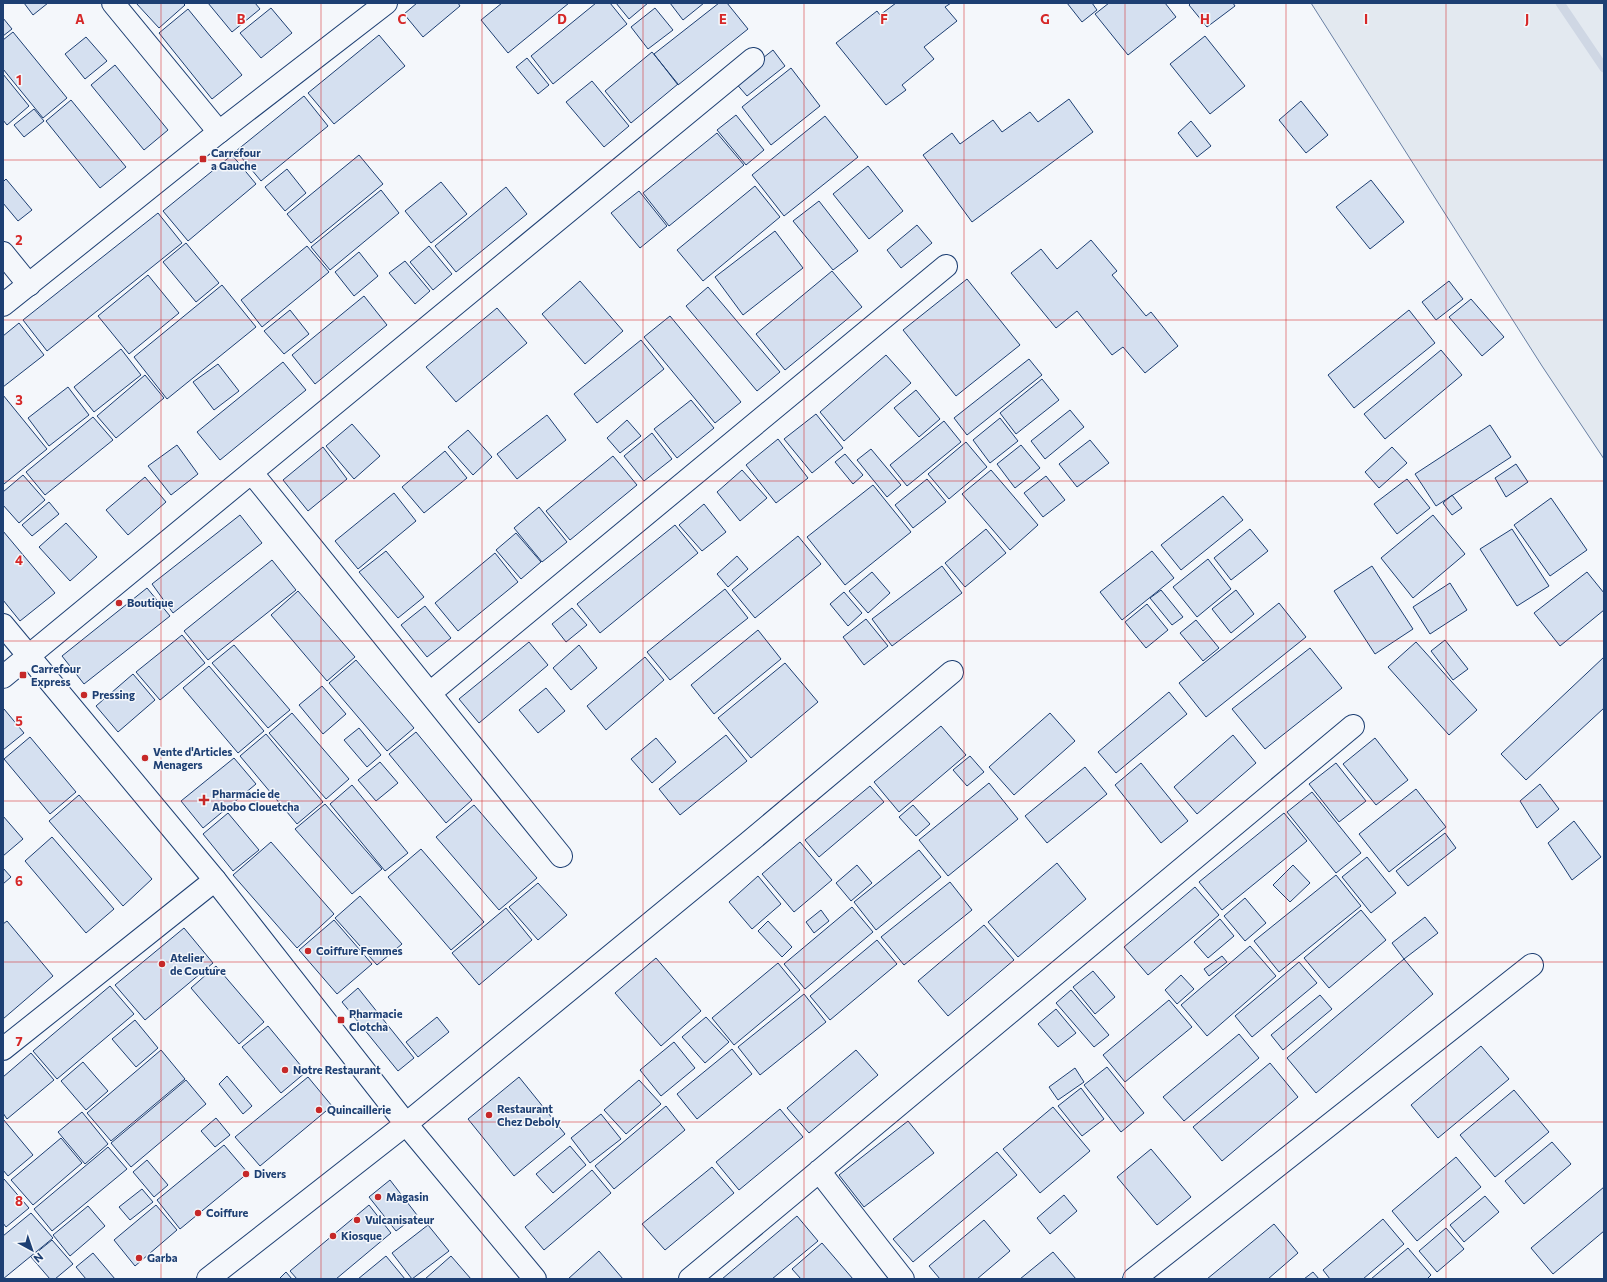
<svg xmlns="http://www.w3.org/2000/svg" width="1607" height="1282" font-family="Commissioner,sans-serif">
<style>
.green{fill:#e3e9f0;stroke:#687fa3}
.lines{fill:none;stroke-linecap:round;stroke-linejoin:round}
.stream{stroke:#cfd7e4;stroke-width:9}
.building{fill:#d5e0f0;stroke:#1d3f73}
.street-casing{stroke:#1d3f73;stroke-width:24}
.secondary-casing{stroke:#1d3f73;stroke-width:24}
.street{stroke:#f4f7fb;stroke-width:22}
.secondary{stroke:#f4f7fb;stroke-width:22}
.grid{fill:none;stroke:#d62828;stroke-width:1;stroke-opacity:0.55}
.poi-dot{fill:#c62828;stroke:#f4f7fb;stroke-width:1.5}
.labels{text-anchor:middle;stroke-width:3;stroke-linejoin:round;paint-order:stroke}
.poi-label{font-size:11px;font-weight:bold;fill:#1d3f73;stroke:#f4f7fb;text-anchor:start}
.grid-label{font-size:13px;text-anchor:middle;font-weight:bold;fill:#d62828;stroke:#f4f7fb;stroke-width:3;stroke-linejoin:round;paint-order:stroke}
</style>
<rect width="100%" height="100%" fill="#f4f7fb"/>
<path class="green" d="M1311,3H1604V459L1542,366Z"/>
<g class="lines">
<path class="stream" d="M1560,3L1604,68"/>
</g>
<path class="building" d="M24,3H48L33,15Z
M136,3H183L185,5L159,28Z
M208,3H255L260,9L232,32Z
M417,3H458L460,6L423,37L404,14Z
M502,3H569L508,53L481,20Z
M596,3H610L627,24L553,84L531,56Z
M616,3H648L629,19Z
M670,3H704L683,20Z
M719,3H727L748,29L678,85L654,54Z
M896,3H951L945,7L957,21L924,47L934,59L902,85L906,90L886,105L836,43L877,11L880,15Z
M1067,3H1092L1097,10L1082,22Z
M1109,3H1165L1176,17L1128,55L1095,14Z
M1191,3H1233L1235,6L1207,27L1189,5Z
M271,8L292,33L261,58L240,33Z
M655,8L673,30L648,49L631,27Z
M188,9L242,75L212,99L159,33Z
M3,18L12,29L3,36Z
M13,32L67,98L43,118L3,69V40Z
M379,35L405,66L334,124L308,93Z
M1205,36L1245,86L1210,114L1170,64Z
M86,37L107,61L85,79L65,54Z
M773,50L785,66L747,96L734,81Z
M652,52L678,84L631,123L605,91Z
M527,58L549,85L538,94L516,67Z
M115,65L168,130L144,150L91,85Z
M791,68L820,106L771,145L742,107Z
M3,74L29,106L7,125L3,120Z
M592,81L629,126L604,147L566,102Z
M304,96L328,126L261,181L236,151Z
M1069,99L1093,132L972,222L923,155L952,133L960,144L993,120L1002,132L1030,112L1038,122Z
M71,100L126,167L100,188L46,121Z
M1301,101L1328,135L1306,153L1279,120Z
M34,109L44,121L24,137L14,125Z
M736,115L764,150L746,165L717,130Z
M825,116L858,157L784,216L752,175Z
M1191,121L1211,146L1197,157L1178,133Z
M717,133L744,165L669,226L643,193Z
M232,155L256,184L188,241L163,211Z
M359,155L383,184L311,243L287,214Z
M868,166L903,211L869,239L833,194Z
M287,169L306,193L285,211L265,187Z
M6,179L32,210L18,221L3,203V182Z
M1371,180L1404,222L1370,249L1336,207Z
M441,182L467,214L431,243L405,211Z
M755,186L780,217L703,281L677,250Z
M506,187L527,214L456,272L435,246Z
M381,190L399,213L330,270L311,247Z
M639,191L667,226L640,248L611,213Z
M819,201L858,251L833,270L793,221Z
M158,213L182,243L47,351L23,320Z
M917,225L932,243L901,268L887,250Z
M775,231L803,268L743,315L715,277Z
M1091,240L1117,271L1112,275L1146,316L1151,312L1178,346L1145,373L1123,347L1112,355L1077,311L1056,328L1011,273L1041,249L1057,269Z
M186,243L219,283L196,302L163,262Z
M307,246L329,272L262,327L241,300Z
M429,246L452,274L433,290L410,262Z
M359,252L378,276L354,296L335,272Z
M405,261L430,291L415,304L389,273Z
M832,271L862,307L785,370L756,334Z
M148,275L179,313L129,354L98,316Z
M967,279L1020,345L956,396L903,330Z
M580,281L623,331L585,364L542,314Z
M1449,281L1463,299L1436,320L1422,302Z
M222,285L256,327L167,399L134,357Z
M708,287L780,372L757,391L686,306Z
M364,296L387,325L315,384L292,355Z
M1471,299L1504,337L1482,356L1449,317Z
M497,308L527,343L456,402L426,367Z
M290,310L309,334L284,354L264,331Z
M1409,310L1435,343L1354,408L1328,375Z
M670,316L741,402L715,423L644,337Z
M19,323L44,355L3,387V336Z
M641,340L664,369L597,423L574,394Z
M121,349L141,375L94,412L74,387Z
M1441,350L1462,375L1385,439L1364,414Z
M886,355L911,383L844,441L820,412Z
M1029,359L1042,375L967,435L954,418Z
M283,362L306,390L220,460L197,432Z
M218,364L239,391L214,410L193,382Z
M145,375L164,398L116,438L97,416Z
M1042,379L1059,400L1016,434L1000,413Z
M68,387L89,415L49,446L28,418Z
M916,390L940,419L919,437L894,408Z
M3,395L47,449L4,484L3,482Z
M691,400L714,428L677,458L654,429Z
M1070,410L1084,427L1045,459L1031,441Z
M816,414L843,448L812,473L784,439Z
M547,415L566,440L517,479L497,454Z
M93,417L113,440L45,495L26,472Z
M1000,418L1018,441L990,463L973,440Z
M627,420L641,436L620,453L607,438Z
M944,421L961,442L907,486L890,465Z
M352,424L380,456L354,479L326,446Z
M1490,425L1511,457L1436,506L1415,474Z
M468,430L492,457L473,475L448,447Z
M652,433L672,459L644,481L624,456Z
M778,439L808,478L776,503L746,465Z
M1090,440L1109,463L1077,487L1059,464Z
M966,442L987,467L949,499L928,474Z
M177,445L198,474L171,495L148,466Z
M1021,445L1040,468L1015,488L997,464Z
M323,447L347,479L308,511L283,480Z
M1392,447L1407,463L1379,488L1365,472Z
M871,449L901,485L887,497L857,460Z
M445,451L467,478L424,513L402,487Z
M845,454L863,475L853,484L835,462Z
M613,456L637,485L570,540L546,511Z
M1516,464L1528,482L1506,497L1495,478Z
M742,470L767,498L740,521L717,492Z
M991,470L1038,525L1010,550L962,494Z
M23,475L45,500L19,523L3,505V492Z
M1046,476L1065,500L1043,517L1024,493Z
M145,477L166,502L128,535L106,510Z
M927,479L946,502L913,528L895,505Z
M1407,479L1430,508L1397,534L1374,504Z
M873,485L911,532L845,585L807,537Z
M394,493L416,521L358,569L335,541Z
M1452,495L1462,508L1452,515L1443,503Z
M1223,496L1243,520L1181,570L1161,545Z
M1551,498L1587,550L1550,576L1514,525Z
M49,502L59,514L32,536L22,525Z
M704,504L726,532L702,551L679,525Z
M539,507L567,542L542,562L514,528Z
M240,515L262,543L173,613L152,584Z
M1433,515L1465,554L1413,598L1381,558Z
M66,523L97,557L70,581L39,547Z
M675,525L698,553L600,633L577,604Z
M986,529L1006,553L965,587L945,563Z
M1250,529L1268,551L1231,580L1214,558Z
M1512,529L1549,586L1517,606L1480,549Z
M3,531L55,593L20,621L3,600Z
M516,533L541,562L521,579L496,550Z
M798,536L821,564L755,618L732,590Z
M386,551L424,597L398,618L359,572Z
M1152,551L1174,578L1122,620L1100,592Z
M495,553L518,582L458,631L435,603Z
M737,556L748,569L728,587L717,574Z
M1208,559L1231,589L1197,617L1173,587Z
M272,560L296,590L208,660L184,631Z
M942,566L962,593L892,646L872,619Z
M1372,566L1413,629L1375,654L1334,591Z
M872,572L890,593L868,613L849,591Z
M1587,572L1604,593V610L1560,646L1534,613Z
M1450,583L1467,610L1430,634L1413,607Z
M147,588L170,616L84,684L62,656Z
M725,589L748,618L670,680L647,652Z
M1161,590L1183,617L1172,625L1150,598Z
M1236,590L1254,614L1231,633L1212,609Z
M298,591L355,657L327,681L271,615Z
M844,592L862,613L848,626L830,604Z
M1279,603L1306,637L1206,717L1179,683Z
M1147,604L1168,630L1146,648L1125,622Z
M425,606L451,638L427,657L401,625Z
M572,608L587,625L566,642L552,624Z
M866,619L888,646L864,665L843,637Z
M1196,620L1219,648L1203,661L1180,633Z
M758,630L781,659L714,714L691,685Z
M182,635L205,663L160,700L136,672Z
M1445,640L1468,669L1453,680L1431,651Z
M529,642L548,665L479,723L459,699Z
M1416,642L1477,710L1449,735L1388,667Z
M234,645L290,710L268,728L212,663Z
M579,645L597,668L571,690L553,668Z
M1310,648L1342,688L1265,749L1232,709Z
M645,657L664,680L606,730L587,706Z
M1604,657V708L1526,780L1501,754Z
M356,660L414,728L387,751L329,683Z
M785,663L818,702L751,758L718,718Z
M209,666L264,731L238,753L183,688Z
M133,674L155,700L118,732L96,706Z
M322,686L346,714L323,734L299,705Z
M546,688L565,711L538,733L519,710Z
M1169,692L1187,714L1116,773L1098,752Z
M4,709L24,733L3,750V710Z
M292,713L349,779L326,799L269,733Z
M1050,713L1075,741L1014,795L989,767Z
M941,726L966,755L899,812L874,782Z
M359,728L381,755L367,767L344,740Z
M416,732L472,800L446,823L389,754Z
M266,734L323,802L297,824L240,756Z
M726,735L747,761L680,815L659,789Z
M1233,735L1256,763L1197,814L1174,787Z
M30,737L76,792L50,814L4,759Z
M656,738L676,762L652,783L631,759Z
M1375,738L1408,780L1376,805L1343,764Z
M970,756L984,772L967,786L953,770Z
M234,758L256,784L203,828L181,801Z
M380,762L398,783L376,801L358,780Z
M1141,763L1188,821L1161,843L1115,785Z
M1336,763L1366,801L1339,822L1309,784Z
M1085,767L1107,794L1047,843L1025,816Z
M989,783L1018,819L948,876L919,840Z
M1540,784L1559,809L1537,828L1520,801Z
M352,785L408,853L385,871L330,804Z
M870,786L884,802L819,857L805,840Z
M1416,789L1446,827L1389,872L1359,834Z
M1312,792L1361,853L1336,873L1287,812Z
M79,795L152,879L123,906L49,821Z
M325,804L382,869L352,894L295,829Z
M474,805L537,878L499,910L436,837Z
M913,805L930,824L916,836L899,817Z
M228,813L259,850L233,871L203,834Z
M1284,813L1307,841L1222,910L1199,882Z
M3,816L23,839L3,856Z
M1574,821L1601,857L1572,880L1548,843Z
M1445,833L1456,848L1408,886L1396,871Z
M52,837L114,909L86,933L25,861Z
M271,842L334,914L297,948L233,875Z
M800,842L832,880L794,912L762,874Z
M421,849L484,922L451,950L388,877Z
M919,850L941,877L876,930L854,902Z
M1367,857L1396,893L1371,913L1342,877Z
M1057,863L1086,899L1018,957L988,922Z
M857,865L872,883L851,901L836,883Z
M1293,865L1310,883L1290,902L1273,885Z
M3,868L11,877L3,884Z
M1336,875L1361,906L1279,972L1254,941Z
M758,876L781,904L752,929L729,902Z
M950,882L972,910L904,965L881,937Z
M538,883L567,915L538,940L509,907Z
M1195,887L1219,915L1148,975L1124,947Z
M360,896L402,944L377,965L335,918Z
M1245,898L1266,923L1245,941L1224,916Z
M852,907L873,932L805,989L784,964Z
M506,908L532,940L479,985L452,953Z
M821,910L829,921L814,933L806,922Z
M1361,910L1386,940L1329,988L1304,958Z
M1425,917L1438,933L1404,959L1392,943Z
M1220,919L1234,936L1208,958L1194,942Z
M334,920L372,964L337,994L299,950Z
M7,921L53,976L3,1019V924Z
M768,921L792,947L782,957L758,931Z
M984,925L1014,960L948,1016L918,981Z
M184,928L213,963L145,1020L115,985Z
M877,940L897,964L830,1020L810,996Z
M1250,946L1276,976L1207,1036L1181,1005Z
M1222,956L1227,962L1209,976L1204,969Z
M656,958L701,1011L661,1046L615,993Z
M1404,959L1433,994L1316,1093L1287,1058Z
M1299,962L1317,983L1252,1037L1235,1016Z
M778,963L800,990L734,1045L712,1018Z
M216,966L264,1022L239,1044L191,988Z
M1093,971L1115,997L1095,1014L1073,987Z
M1181,975L1194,989L1177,1004L1165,990Z
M110,986L134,1014L57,1079L33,1051Z
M358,988L414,1058L398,1071L342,1002Z
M1071,990L1109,1035L1094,1047L1056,1003Z
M804,994L826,1022L760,1075L738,1047Z
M1320,995L1332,1009L1283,1050L1271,1035Z
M1169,1000L1192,1027L1125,1082L1103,1055Z
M1056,1009L1076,1033L1058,1047L1038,1024Z
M437,1017L449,1032L418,1057L406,1042Z
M706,1017L729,1042L705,1063L682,1037Z
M135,1020L158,1048L136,1067L112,1039Z
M268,1026L306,1072L281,1093L242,1047Z
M1239,1034L1259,1058L1184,1121L1163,1097Z
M674,1042L695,1068L661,1096L640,1070Z
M1481,1046L1509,1079L1438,1138L1411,1105Z
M732,1049L752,1074L697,1119L677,1094Z
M161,1050L185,1079L111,1141L87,1113Z
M856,1050L878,1075L809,1133L787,1108Z
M31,1053L54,1080L7,1119L3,1113V1077Z
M83,1062L108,1091L86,1110L61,1081Z
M1270,1063L1298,1097L1222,1161L1193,1127Z
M1107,1067L1144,1113L1121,1132L1084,1085Z
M1075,1068L1084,1082L1058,1100L1049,1087Z
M227,1076L252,1106L243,1114L219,1084Z
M308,1077L332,1106L260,1166L235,1137Z
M519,1077L565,1134L514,1176L468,1119Z
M186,1080L206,1104L131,1167L111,1143Z
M639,1080L661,1104L626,1134L604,1110Z
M1081,1088L1104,1119L1082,1136L1058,1106Z
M1514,1090L1549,1132L1495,1177L1460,1135Z
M666,1106L685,1130L614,1189L595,1166Z
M1053,1107L1090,1151L1040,1193L1003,1149Z
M780,1109L803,1137L739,1190L716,1162Z
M82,1112L108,1144L85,1164L58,1132Z
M601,1114L621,1139L590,1163L571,1138Z
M216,1118L230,1135L215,1147L201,1131Z
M3,1119L33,1155L8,1176L3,1170Z
M908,1121L934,1153L864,1207L839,1175Z
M61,1138L82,1163L33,1205L11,1180Z
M1552,1142L1571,1164L1524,1204L1505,1181Z
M224,1145L248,1173L180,1229L157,1200Z
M570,1146L586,1165L553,1193L536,1174Z
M108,1147L127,1169L52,1231L34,1209Z
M1151,1149L1191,1197L1157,1225L1117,1177Z
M997,1152L1017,1175L913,1262L893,1239Z
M1456,1157L1481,1187L1417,1241L1392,1211Z
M147,1160L168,1185L154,1197L133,1172Z
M712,1167L734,1193L665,1250L642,1224Z
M592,1170L611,1193L544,1250L525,1227Z
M4,1179L29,1208L6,1227L3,1223V1180Z
M390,1180L417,1215L396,1231L369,1197Z
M1604,1187V1231L1553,1274L1531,1248Z
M142,1189L153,1202L130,1220L119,1207Z
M1064,1195L1077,1211L1050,1234L1037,1218Z
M1485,1196L1499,1212L1464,1242L1450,1225Z
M156,1205L177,1230L135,1266L114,1240Z
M369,1205L391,1233L336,1279H297L290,1271Z
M88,1206L105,1226L70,1256L53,1235Z
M31,1213L53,1238L3,1279V1236Z
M797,1216L818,1241L772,1279H722Z
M1383,1219L1404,1244L1363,1279H1330L1323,1270Z
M984,1220L1010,1251L977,1279H940L929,1266Z
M1274,1224L1298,1253L1268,1279H1207Z
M428,1225L449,1251L412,1279L392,1253Z
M1446,1228L1464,1249L1437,1272L1419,1251Z
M52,1240L73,1264L55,1279H50L31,1257Z
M822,1243L853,1279H801L792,1269Z
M1408,1248L1431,1275L1427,1279H1371Z
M599,1251L623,1279H568Z
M1053,1252L1076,1279H1020Z
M93,1253L115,1279H86L76,1267Z
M386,1256L405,1279H358Z
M451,1256L471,1279H425Z
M286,1272L292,1279H279Z
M1313,1272L1319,1279H1304Z"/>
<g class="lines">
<g class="street-casing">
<path id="street" d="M219,132L386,3
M3,253L29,285
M252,473L561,856
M3,677L753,59
M430,693L946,266
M3,1049L215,880
M819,1171L903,1279
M535,1279L406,1124L748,843L952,672
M690,1279L1353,726
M1134,1279L1532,965"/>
</g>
<g class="secondary-casing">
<path id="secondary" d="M3,305L219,132L113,3
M3,625L215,880L406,1124L208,1279"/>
</g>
<use href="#street" class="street"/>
<use href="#secondary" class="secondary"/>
</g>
<path class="grid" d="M161,3V1279M321,3V1279M482,3V1279M643,3V1279M804,3V1279M964,3V1279M1125,3V1279M1286,3V1279M1446,3V1279M3,160H1604M3,320H1604M3,481H1604M3,641H1604M3,801H1604M3,962H1604M3,1122H1604"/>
<g class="poi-dot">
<rect x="199" y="155" width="8" height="8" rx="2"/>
<circle cx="119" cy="603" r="4"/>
<rect x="19" y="671" width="8" height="8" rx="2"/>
<circle cx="84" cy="695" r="4"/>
<circle cx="145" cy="758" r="4"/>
<path d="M202 794h4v4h4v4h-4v4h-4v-4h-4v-4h4z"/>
<circle cx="308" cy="951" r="4"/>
<circle cx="162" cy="964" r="4"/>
<rect x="337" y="1016" width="8" height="8" rx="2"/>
<circle cx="285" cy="1070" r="4"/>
<circle cx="319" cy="1110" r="4"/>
<circle cx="489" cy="1115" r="4"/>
<circle cx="246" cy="1174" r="4"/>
<circle cx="378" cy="1197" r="4"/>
<circle cx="198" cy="1213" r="4"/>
<circle cx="357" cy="1220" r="4"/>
<circle cx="333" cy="1236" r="4"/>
<circle cx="139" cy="1258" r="4"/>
</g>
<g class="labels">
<g class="poi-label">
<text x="211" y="157">Carrefour<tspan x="211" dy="13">a Gauche</tspan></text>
<text x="127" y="607">Boutique</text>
<text x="31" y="673">Carrefour<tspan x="31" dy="13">Express</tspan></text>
<text x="92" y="699">Pressing</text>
<text x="153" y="756">Vente d'Articles<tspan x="153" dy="13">Menagers</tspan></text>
<text x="212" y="798">Pharmacie de<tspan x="212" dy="13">Abobo Clouetcha</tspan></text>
<text x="316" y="955">Coiffure Femmes</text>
<text x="170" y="962">Atelier<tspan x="170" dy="13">de Couture</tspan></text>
<text x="349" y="1018">Pharmacie<tspan x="349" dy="13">Clotcha</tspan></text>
<text x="293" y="1074">Notre Restaurant</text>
<text x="497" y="1113">Restaurant<tspan x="497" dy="13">Chez Deboly</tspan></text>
<text x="327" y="1114">Quincaillerie</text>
<text x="254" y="1178">Divers</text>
<text x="386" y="1201">Magasin</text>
<text x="206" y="1217">Coiffure</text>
<text x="365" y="1224">Vulcanisateur</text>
<text x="341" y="1240">Kiosque</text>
<text x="147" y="1262">Garba</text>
</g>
</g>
<g class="grid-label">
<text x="80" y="24">A</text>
<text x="241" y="24">B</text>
<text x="402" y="24">C</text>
<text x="562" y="24">D</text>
<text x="723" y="24">E</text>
<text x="884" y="24">F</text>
<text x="1045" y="24">G</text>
<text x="1205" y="24">H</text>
<text x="1366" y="24">I</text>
<text x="1527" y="24">J</text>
<text x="19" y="85">1</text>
<text x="19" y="245">2</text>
<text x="19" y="405">3</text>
<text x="19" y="565">4</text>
<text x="19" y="726">5</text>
<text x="19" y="886">6</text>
<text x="19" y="1046">7</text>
<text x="19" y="1206">8</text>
</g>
<rect width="1607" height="1282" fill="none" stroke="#1d3f73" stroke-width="8"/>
<g transform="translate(32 1250) rotate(140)" stroke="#f4f7fb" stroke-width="3" paint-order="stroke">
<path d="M0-3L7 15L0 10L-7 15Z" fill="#1d3f73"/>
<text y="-6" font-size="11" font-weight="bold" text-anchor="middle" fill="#1d3f73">N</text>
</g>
</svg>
